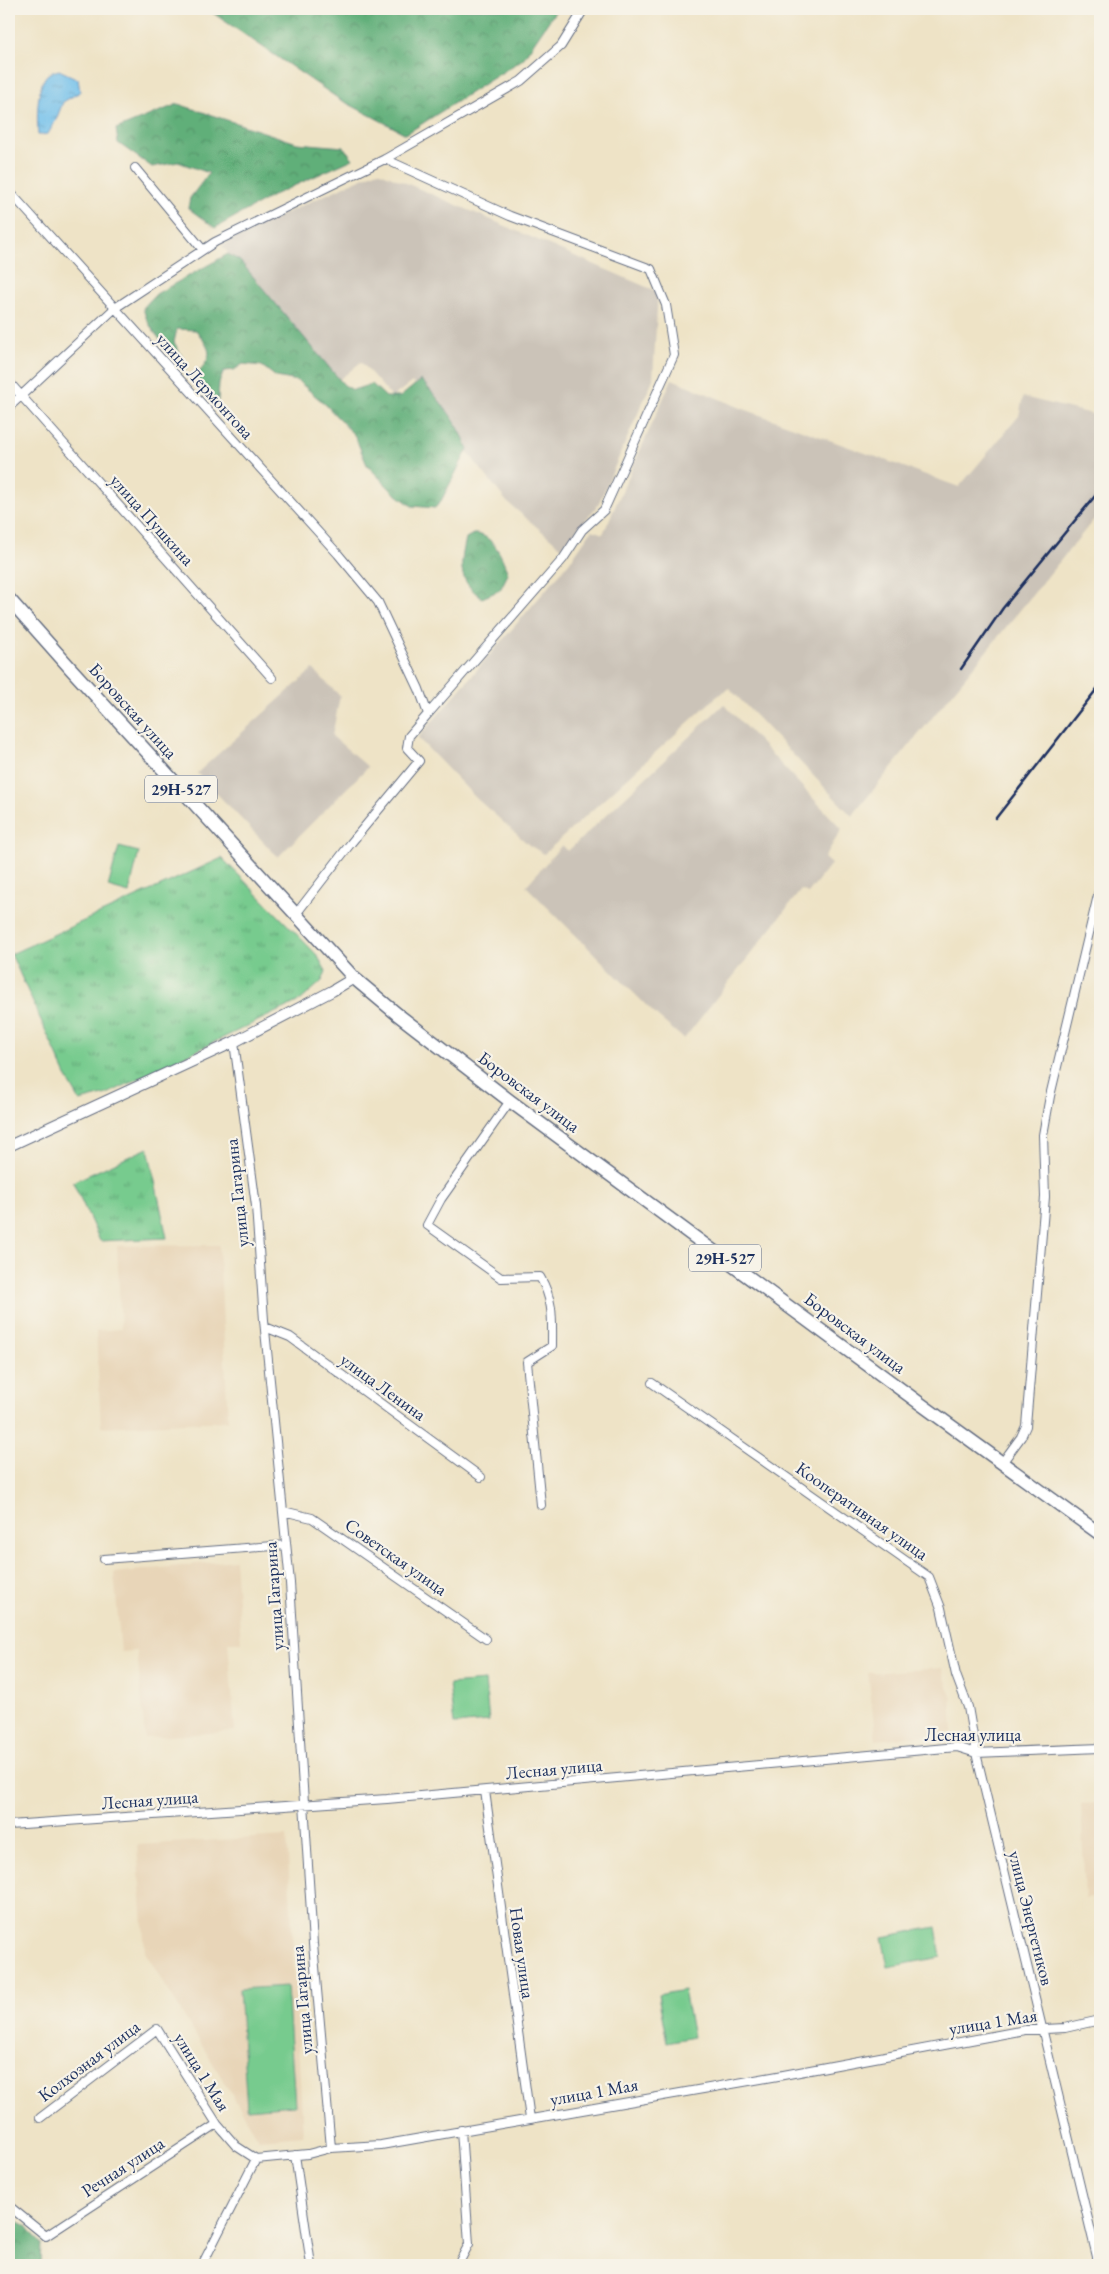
<svg xmlns="http://www.w3.org/2000/svg" width="1109" height="2274" font-family="'EB Garamond',serif">
<style>
.built{fill:#e8d5b8}
.industrial{fill:#cbc3b8}
.forest{fill:url(#forest-crowns);stroke:#3e6f6c}
.park{fill:url(#park-tufts);stroke:#497d76}
.pitch{fill:#77cb8e;stroke:#497d76}
.water{fill:url(#water-ripples);stroke:#4677a4}
.lines{fill:none;stroke-linecap:round;stroke-linejoin:round}
.minor-casing{stroke:#656e82;stroke-width:10}
.tertiary-casing{stroke:#656e82;stroke-width:12}
.primary-casing{stroke:#656e82;stroke-width:15}
.minor{stroke:#fff;stroke-width:8}
.tertiary{stroke:#fff;stroke-width:10}
.primary{stroke:#fff;stroke-width:12}
.rail{stroke:#1b2f5e;stroke-width:2.5}
.labels{text-anchor:middle;stroke-width:4.5;stroke-linejoin:round;paint-order:stroke}
.shield{fill:#f7f3e8;stroke:#5d6a87;stroke-width:1}
.shield-label{font-size:16px;font-weight:bold;fill:#1b2f5e}
.street-label{font-size:18px;fill:#1b2f5e;stroke:#f7f3e8}
</style>
<defs>
<pattern id="forest-crowns" width="20" height="18" patternUnits="userSpaceOnUse" patternTransform="scale(1.25)"><rect width="20" height="18" fill="#61af79"/><path d="M2 6a3 3 0 1 1 6 0M12 15a3 3 0 1 1 6 0" fill="none" stroke="#4f8f66"/></pattern>
<pattern id="park-tufts" width="24" height="20" patternUnits="userSpaceOnUse" patternTransform="scale(1.25)"><rect width="24" height="20" fill="#77cb8e"/><path d="M3 7l-1-3M5 7V3M7 7l1-3M15 17l-1-3M17 17v-4M19 17l1-3" fill="none" stroke="#61a577"/></pattern>
<pattern id="water-ripples" width="26" height="14" patternUnits="userSpaceOnUse" patternTransform="scale(1.25)"><rect width="26" height="14" fill="#70bfeb"/><path d="M2 4q2-2 4 0t4 0M15 11q2-2 4 0t4 0" fill="none" stroke="#5b9cc2"/></pattern>
</defs>
<rect width="100%" height="100%" fill="#f7f3e8"/>
<filter id="ink" filterUnits="userSpaceOnUse"><feTurbulence type="fractalNoise" baseFrequency=".02" numOctaves="2"/><feDisplacementMap in="SourceGraphic" scale="10" xChannelSelector="R" yChannelSelector="G"/><feConvolveMatrix kernelMatrix="1 2 1 2 8 2 1 2 1" color-interpolation-filters="sRGB"/></filter>
<filter id="wash" filterUnits="userSpaceOnUse"><feTurbulence type="fractalNoise" baseFrequency=".0096" numOctaves="4" result="noise"/><feDisplacementMap in="SourceGraphic" scale="20" xChannelSelector="R" yChannelSelector="G"/><feGaussianBlur stdDeviation="1.12" result="paint"/><feColorMatrix in="noise" values="0 0 0 0 0 0 0 0 0 0 0 0 0 0 0 0 0 1.4 0 .05"/><feComposite in="paint" operator="in"/></filter>
<g filter="url(#wash)">
<rect width="100%" height="100%" fill="#eee3c6"/>
<path class="built" d="M219,1245L228,1421L101,1427L96,1331L121,1329L117,1246Z
M235,1560L241,1642H228L235,1731L145,1738L137,1651L121,1652L114,1573Z
M942,1668L951,1696L953,1732L876,1740L868,1673Z
M1100,1803V1896L1085,1898L1081,1804Z
M287,1836L303,2135L259,2139L145,1952L137,1845Z"/>
<path class="industrial" d="M378,171L658,292L653,379L598,505L562,548L507,502L412,382L392,397L361,362L339,380L222,246L244,232Z
M672,379L741,408L959,487L1019,416L1023,397L1100,416V512L852,816L729,688L715,698L544,854L529,845L476,798L418,738L569,563L592,530L603,534Z
M313,669L340,696L332,736L368,767L278,857L197,773Z
M724,704L842,829L824,858L831,864L808,893L801,890L684,1039L658,1017L526,886L562,845L568,851Z"/>
<path class="forest" d="M207,9H557L523,59L406,134L339,99Z
M178,104L297,143L344,147L353,159L276,194L215,228L188,208L190,198L209,173L178,162L152,167L118,143L116,129Z
M228,254L240,261L344,385L353,390L372,384L386,397H400L421,380C441,402 458,421 468,449L441,501L435,508L412,506L393,492L367,465L355,436L326,405L298,381L276,377L262,366L243,364L234,370L224,371L219,383L218,401C206,401 198,391 193,381C211,354 216,357 196,330L177,329L174,342L187,366L184,371C171,348 149,334 143,308L156,294Z
M473,534C493,533 503,558 508,574L500,590L482,598C457,580 460,566 466,538Z
M9,2217L27,2226L41,2244L40,2265H9Z"/>
<path class="park" d="M222,858L317,955L326,971L322,981L301,1000L107,1094L80,1101L68,1080L11,954Z
M148,1148L167,1238L100,1241L73,1182Z"/>
<path class="pitch" d="M119,847L139,852L129,893L108,887Z
M485,1681L489,1721L454,1724L449,1684Z
M936,1927L941,1957L888,1967L882,1937Z
M287,1986L295,2105L247,2109L239,1989Z
M684,1990L693,2037L667,2042L658,1995Z"/>
<path class="water" d="M59,70L78,79L80,92L63,102L56,120L48,134L38,135C37,119 36,85 48,74C51,72 56,71 59,70Z"/>
</g>
<g filter="url(#ink)">
<g class="lines">
<g class="minor-casing">
<path id="minor" d="M385,159L510,216L651,269L666,305L674,355L604,510L582,530L563,559L428,714
M135,168L203,250
M9,191L338,554L378,602L419,689L428,714L409,736L407,748L419,761L351,843L296,914
M9,382L272,678
M9,407L115,308L215,242L385,159L521,81L561,46L584,9
M234,1042L256,1206L264,1320L290,1583L313,1944L331,2148
M510,1101L441,1199L427,1225L501,1278L540,1277C554,1301 552,1319 552,1346L527,1362L541,1505
M265,1327L290,1337L481,1477
M652,1383L929,1577L941,1608L956,1675L968,1707L976,1753L1099,2265
M1002,1463L1021,1437L1026,1426L1045,1197L1043,1135L1050,1096L1100,887
M283,1511L312,1518L486,1639
M104,1559L286,1545
M485,1791L530,2119
M9,1825L387,1799L957,1747L976,1753L1100,1748
M40,2118L157,2029L217,2124L236,2146L256,2159L308,2154L331,2148L381,2145L778,2076L1025,2030L1065,2028L1100,2020
M295,2155L311,2265
M9,2206L46,2236L217,2124
M460,2261L469,2244L461,2130
M202,2265L256,2159"/>
</g>
<g class="tertiary-casing">
<path id="tertiary" d="M9,1146L234,1042L332,991L354,978"/>
</g>
<g class="primary-casing">
<path id="primary" d="M9,599L72,670L354,978L397,1014L510,1101L918,1402L1100,1534"/>
</g>
<use href="#minor" class="minor"/>
<use href="#tertiary" class="tertiary"/>
<use href="#primary" class="primary"/>
<path class="rail" d="M961,669L1003,608L1100,490
M996,818L1100,685"/>
</g>
</g>
<g class="labels">
<g class="shield">
<rect x="145" y="775.5" width="72" height="27" rx="4"/>
<rect x="689" y="1244.5" width="72" height="27" rx="4"/>
</g>
<g class="shield-label">
<text x="181" y="795">29Н-527</text>
<text x="725" y="1264">29Н-527</text>
</g>
<g class="street-label">
<text transform="translate(205 386) rotate(48)" y="6">улица Лермонтова</text>
<text transform="translate(152 520) rotate(48)" y="6">улица Пушкина</text>
<text transform="translate(133 711) rotate(48)" y="6">Боровская улица</text>
<text transform="translate(529 1092) rotate(37)" y="6">Боровская улица</text>
<text transform="translate(237 1193) rotate(-96)" y="6">улица Гагарина</text>
<text transform="translate(855 1333) rotate(37)" y="6">Боровская улица</text>
<text transform="translate(383 1387) rotate(36)" y="6">улица Ленина</text>
<text transform="translate(862 1511) rotate(35)" y="6">Кооперативная улица</text>
<text transform="translate(396 1557) rotate(35)" y="6">Советская улица</text>
<text transform="translate(274 1596) rotate(-94)" y="6">улица Гагарина</text>
<text x="973" y="1741">Лесная улица</text>
<text transform="translate(554 1769) rotate(-5)" y="6">Лесная улица</text>
<text transform="translate(150 1800) rotate(-4)" y="6">Лесная улица</text>
<text transform="translate(1031 1918) rotate(76)" y="6">улица Энергетиков</text>
<text transform="translate(522 1953) rotate(82)" y="6">Новая улица</text>
<text transform="translate(302 2000) rotate(-95)" y="6">улица Гагарина</text>
<text transform="translate(993 2022) rotate(-9)" y="6">улица 1 Мая</text>
<text transform="translate(89 2061) rotate(-37)" y="6">Колхозная улица</text>
<text transform="translate(202 2072) rotate(58)" y="6">улица 1 Мая</text>
<text transform="translate(594 2092) rotate(-10)" y="6">улица 1 Мая</text>
<text transform="translate(123 2167) rotate(-33)" y="6">Речная улица</text>
</g>
</g>
<rect width="1109" height="2274" fill="none" stroke="#f7f3e8" stroke-width="30"/>
</svg>
